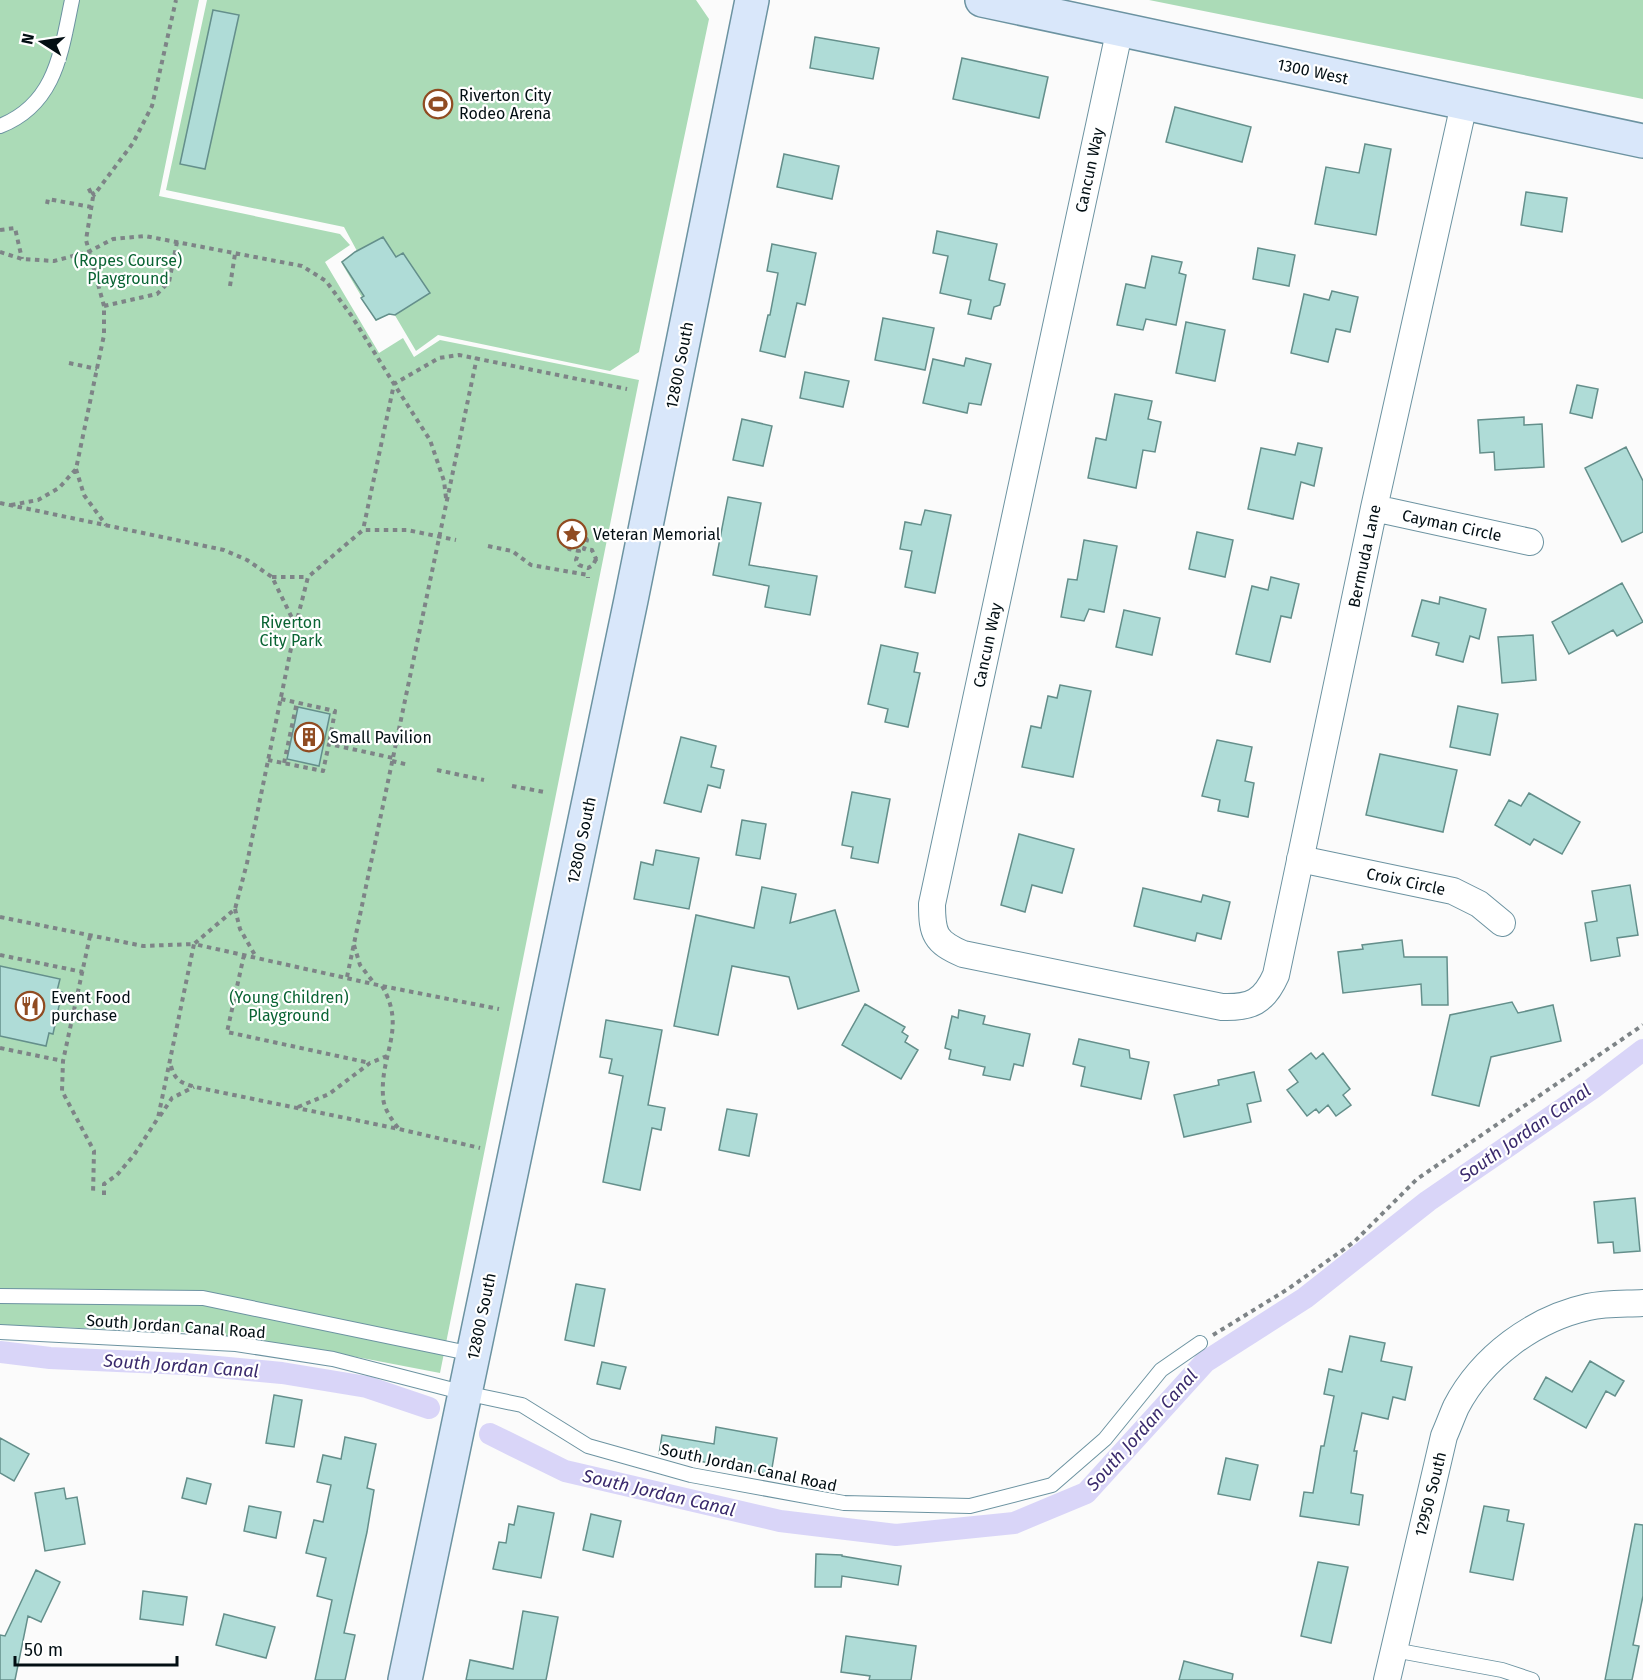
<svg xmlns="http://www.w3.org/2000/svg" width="1643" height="1680" font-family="'Fira Sans',sans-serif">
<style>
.green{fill:#abdbb7}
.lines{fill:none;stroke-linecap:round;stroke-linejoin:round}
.canal{stroke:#d9d5f8;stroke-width:22}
.building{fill:#afdcd7;stroke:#648f8b;stroke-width:1.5}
.lane-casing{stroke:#6c93a1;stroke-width:16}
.street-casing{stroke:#6c93a1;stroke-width:28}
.secondary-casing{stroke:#6c93a1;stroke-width:36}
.path{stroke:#7e8487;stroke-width:4;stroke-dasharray:4.5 4.5;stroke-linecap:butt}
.lane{stroke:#fff;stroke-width:14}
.street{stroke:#fff;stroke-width:26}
.secondary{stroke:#d9e7fa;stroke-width:33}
.labels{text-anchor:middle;stroke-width:4.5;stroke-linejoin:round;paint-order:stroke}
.street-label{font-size:16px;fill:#020e13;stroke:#fff}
.poi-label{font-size:16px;fill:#020e13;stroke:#fff;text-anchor:start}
.park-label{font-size:16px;fill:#0a6434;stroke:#fff}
.water-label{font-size:18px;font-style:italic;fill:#3a2a6c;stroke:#fff}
</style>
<rect width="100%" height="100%" fill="#fbfbfb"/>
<path class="green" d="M0,0H199L159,196L340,234L350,245L325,262L379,353L403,338L414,357L440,340L639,380L440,1373L315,1349L185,1332L0,1325Z
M207,0H696L709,19L639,352L610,371L438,335L416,351L393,312L376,321L341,262L357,251L344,227L166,190Z
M1149,0H1643V99Z"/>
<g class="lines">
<path class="canal" d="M0,1352L50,1358L185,1364L282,1373L367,1387L429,1408
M490,1434L565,1471L780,1521L896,1535L1014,1523L1086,1493L1205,1362L1305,1298L1428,1201L1593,1088L1643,1050"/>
</g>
<path class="building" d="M213,10L239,15L205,169L180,164Z
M815,37L879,48L873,79L810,68Z
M962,58L1048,77L1039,118L953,99Z
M1175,107L1251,127L1242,162L1166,142Z
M1365,144L1391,149L1376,235L1315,224L1326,167L1359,173Z
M784,154L839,166L832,199L777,187Z
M1526,192L1567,198L1562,232L1521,225Z
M937,231L997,244L989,280L1005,284L1000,305L994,307L991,319L968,314L971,300L940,293L948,256L933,253Z
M383,237L396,257L403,253L430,293L395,315L389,314L376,320L361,298L364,296L342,262L355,252Z
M772,244L816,253L805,305L797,303L785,357L760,351L768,315H770L778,273L767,271Z
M1258,248L1295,255L1289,286L1253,279Z
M1152,256L1182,262L1179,273L1186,275L1176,325L1146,319L1143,330L1117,325L1126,284L1145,288Z
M1332,291L1358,297L1350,332L1336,329L1328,362L1291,353L1304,294L1329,300Z
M883,318L934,328L925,370L875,360Z
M1186,322L1225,330L1215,381L1176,373Z
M966,358L991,364L981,405L969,403L967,413L923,403L933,359L964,366Z
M805,372L849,381L843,407L800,398Z
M1577,385L1598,389L1592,418L1570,413Z
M1115,394L1152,401L1148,419L1161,422L1155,452L1143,450L1136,488L1088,478L1096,438L1106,440Z
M1524,417V425L1542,424L1544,467L1495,470L1494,452L1480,453L1478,420Z
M742,419L772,426L763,466L733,460Z
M1298,443L1322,448L1314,486L1301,482L1293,519L1248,509L1261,448L1295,455Z
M1626,447L1643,481V532L1622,542L1585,468Z
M728,497L761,503L749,565L817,576L810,615L765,607L769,586L713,575Z
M925,510L951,515L935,593L905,587L912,551L900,549L905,522L921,525Z
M1197,532L1233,540L1225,577L1189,569Z
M1084,540L1117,546L1104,612L1089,609L1084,621L1061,617L1068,579L1077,580Z
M1271,577L1299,584L1291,618L1281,616L1270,662L1236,654L1252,586L1268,590Z
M1622,583L1643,622L1617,636L1613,630L1569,654L1552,622Z
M1440,597L1486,609L1479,639L1470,636L1463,662L1436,655L1439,643L1412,636L1422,600L1439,604Z
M1124,610L1160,618L1152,655L1116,647Z
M1533,635L1536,680L1502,683L1498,637Z
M881,645L918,653L914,672L920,673L908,727L885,722L888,709L868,704Z
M1060,685L1091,691L1073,777L1022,767L1031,726L1041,728L1048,696L1057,698Z
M1458,706L1498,714L1490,755L1450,747Z
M298,707L330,714L319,766L287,759Z
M681,737L716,746L711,767L724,770L720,788L708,785L701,812L664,803Z
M1217,740L1252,747L1245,781L1254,783L1248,817L1218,811L1220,800L1202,796Z
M1380,754L1457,770L1443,832L1366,815Z
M852,792L890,799L878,863L851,858L853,847L842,845Z
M1529,793L1580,822L1562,854L1534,839L1530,845L1495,825L1509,800L1521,806Z
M742,820L766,824L760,859L736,855Z
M1019,834L1074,849L1062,893L1032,885L1025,912L1001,905Z
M656,850L699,858L689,909L634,899L641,862L653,865Z
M1630,885L1638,935L1617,938L1620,956L1591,961L1585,923L1597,921L1592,891Z
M762,887L796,894L790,923L835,910L859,991L798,1009L789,977L732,966L718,1035L674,1026L696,915L754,928Z
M1143,888L1201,902L1203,895L1230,902L1221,939L1197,933L1195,941L1134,926Z
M1402,940L1404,957H1447L1448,1005H1422L1421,984L1343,993L1338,952L1363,949L1362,945Z
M0,966L60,979L57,991L62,992L53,1034L49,1033L46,1046L0,1036Z
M1512,1002L1518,1013L1553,1005L1561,1041L1491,1057L1479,1106L1432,1095L1450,1015Z
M865,1004L905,1027L902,1032L908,1036L905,1042L918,1050L901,1079L842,1045Z
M959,1010L985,1016L983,1024L1030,1034L1023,1066L1014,1064L1010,1080L983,1075L985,1067L949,1059L951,1050L945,1048L952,1016L958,1018Z
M606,1020L662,1030L648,1105L665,1108L661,1130L652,1128L640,1190L603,1182L623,1076L609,1073L612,1059L600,1057Z
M1079,1039L1129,1050L1130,1058L1149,1062L1141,1099L1081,1086L1085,1067L1073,1064Z
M1311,1053L1316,1059L1323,1053L1350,1089L1343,1095L1351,1105L1336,1116L1328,1105L1319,1113L1316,1109L1307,1116L1287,1090L1298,1082L1289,1070Z
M1254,1072L1261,1101L1247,1104L1251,1122L1184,1137L1174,1095L1219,1085L1218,1080Z
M727,1109L757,1114L749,1156L719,1150Z
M1635,1198L1640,1251L1614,1253L1613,1242L1598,1243L1594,1202Z
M576,1284L605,1289L594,1346L565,1340Z
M1350,1336L1385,1343L1381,1361L1412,1367L1405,1400L1393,1397L1388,1419L1362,1413L1354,1451H1357L1351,1493L1363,1495L1359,1525L1300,1516L1304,1492L1313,1493L1321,1446H1324L1334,1396L1324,1394L1329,1369L1342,1372Z
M1590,1361L1624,1381L1615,1396L1606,1391L1586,1428L1534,1399L1546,1377L1572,1392Z
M602,1362L626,1367L620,1389L597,1384Z
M274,1395L302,1400L294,1447L266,1443Z
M716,1427L777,1438L771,1474L659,1454L662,1435L714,1444Z
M345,1437L376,1444L367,1488L374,1490L367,1532L344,1633L355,1635L345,1680H315L332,1600L317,1596L326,1558L306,1553L314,1520L323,1522L331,1485L317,1482L323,1455L341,1459Z
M0,1438L29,1454L14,1481L0,1473Z
M1226,1458L1258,1465L1250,1500L1218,1494Z
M187,1478L211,1484L206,1504L182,1498Z
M64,1488L66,1499L77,1497L85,1544L45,1551L35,1493Z
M249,1506L281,1512L276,1538L244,1531Z
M518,1506L554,1513L541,1578L493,1569L499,1542L506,1543L509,1524L514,1525Z
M1484,1506L1509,1510L1507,1521L1524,1524L1513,1580L1470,1572Z
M591,1514L621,1521L613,1557L583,1550Z
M1635,1524L1643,1525V1596L1633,1645L1639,1646L1632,1680H1605Z
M816,1554L842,1555V1556L901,1566L898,1585L842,1576L841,1587H815Z
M1318,1562L1348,1567L1331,1643L1301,1636Z
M36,1570L60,1582L41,1622L28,1616L15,1680H0V1635L5,1636Z
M143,1591L187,1597L183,1625L140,1619Z
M523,1611L558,1617L546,1680H466L470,1660L513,1669Z
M224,1614L275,1627L266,1658L216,1645Z
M846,1636L916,1646L911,1680H869L870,1676L841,1672Z
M1184,1661L1233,1674L1232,1680H1179Z"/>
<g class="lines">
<g class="lane-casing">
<path id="lane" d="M0,126C56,104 61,52 72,0
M0,1296L203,1298L473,1354
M0,1332L236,1344L333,1359L465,1393L522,1405L588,1446L691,1475L844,1503L970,1506L1052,1485L1105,1439L1161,1370L1200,1343
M1394,1650L1502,1670L1532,1680"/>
</g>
<g class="street-casing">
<path id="street" d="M1120,28L932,904C932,934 935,942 963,954L1222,1007C1251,1008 1264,1002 1276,975L1374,508L1464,104
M1374,508L1530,542
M1300,859L1453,891L1479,904L1502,923
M1387,1680L1444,1436C1448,1427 1452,1416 1456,1407C1482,1357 1534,1319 1588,1307C1606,1303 1625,1304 1643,1303"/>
</g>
<g class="secondary-casing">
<path id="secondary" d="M982,0L1643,141
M405,1680L631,600L752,0"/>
</g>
<path class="path" d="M92,192L94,195L133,143L152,106L176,0
M47,204L48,199L91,207
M0,230L15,228L22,259
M0,252L22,259L54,261L88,252L113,239L145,236L302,266L326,281L351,315L394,384L363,530
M230,286L235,254
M104,306L157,294L169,282L177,242
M69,363L97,369
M76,469L84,495L106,525
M446,498L444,481L430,440L394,384L439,358L459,355L627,389
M0,503L224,550L247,560L272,577L295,624
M11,505L38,500L59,488L76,469L104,335V306L86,240L93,197L88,187
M488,546L512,551L531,565L588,575V578
M596,559L593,565L588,568L579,565L576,560L579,551L569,549L562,534L578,524L587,540L584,549L592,550L596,559H602
M272,577H308
M281,699L335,711L329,744
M268,760L323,771L329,744L393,758
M392,761L409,765
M284,763L297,702
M437,770L484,780
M512,786L544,792
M235,909L240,929L256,957
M0,917L143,946L194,944L235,909L247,863L296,624L308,577L363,530H407L456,540
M90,936L63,1061L62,1091L94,1151L93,1195
M354,945L360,965L374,983
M0,955L83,972
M244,955L227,1032L370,1063
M347,977L477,357
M382,986C407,1028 380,1054 383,1096C383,1108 392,1120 399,1129
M0,1048L63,1061
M171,1066C175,1081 182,1083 195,1087L399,1129L480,1148
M298,1107L329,1094L370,1063L387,1056
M160,1116L172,1098L194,1087
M104,1195V1184L117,1175L134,1155L158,1118L194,944L382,986L499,1009
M1213,1335L1288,1289L1354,1242L1417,1179L1643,1025"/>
<use href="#lane" class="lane"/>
<use href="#street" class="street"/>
<use href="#secondary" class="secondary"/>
</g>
<defs>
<g id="stadium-ring" transform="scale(1.5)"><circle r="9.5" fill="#fff" stroke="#904b21" stroke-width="1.5"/><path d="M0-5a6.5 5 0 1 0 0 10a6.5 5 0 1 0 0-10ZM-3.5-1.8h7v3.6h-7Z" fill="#904b21"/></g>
<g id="sight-ring" transform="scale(1.5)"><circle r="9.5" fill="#fff" stroke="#904b21" stroke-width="1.5"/><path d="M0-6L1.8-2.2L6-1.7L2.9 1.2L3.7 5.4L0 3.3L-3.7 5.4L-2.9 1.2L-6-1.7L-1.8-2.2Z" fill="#904b21"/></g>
<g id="building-ring" transform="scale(1.5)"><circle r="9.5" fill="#fff" stroke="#904b21" stroke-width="1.5"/><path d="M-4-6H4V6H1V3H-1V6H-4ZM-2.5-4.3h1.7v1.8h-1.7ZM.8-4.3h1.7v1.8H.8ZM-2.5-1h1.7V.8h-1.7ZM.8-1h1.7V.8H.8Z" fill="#904b21"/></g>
<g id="restaurant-ring" transform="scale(1.5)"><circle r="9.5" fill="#fff" stroke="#904b21" stroke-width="1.5"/><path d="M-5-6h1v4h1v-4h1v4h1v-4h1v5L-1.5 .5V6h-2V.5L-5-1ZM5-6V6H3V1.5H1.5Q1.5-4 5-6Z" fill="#904b21"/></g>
</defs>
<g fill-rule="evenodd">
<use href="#stadium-ring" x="438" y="104"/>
<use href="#sight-ring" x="572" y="534"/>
<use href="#building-ring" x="309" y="737"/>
<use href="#restaurant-ring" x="30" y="1006"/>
</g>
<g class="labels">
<g class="street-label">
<text transform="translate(1313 71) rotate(12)" y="6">1300 West</text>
<text transform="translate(1089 170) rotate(-78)" y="6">Cancun Way</text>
<text transform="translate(679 365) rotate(-79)" y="6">12800 South</text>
<text transform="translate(1452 525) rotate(12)" y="6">Cayman Circle</text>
<text transform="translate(1364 556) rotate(-78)" y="6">Bermuda Lane</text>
<text transform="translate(987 645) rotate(-78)" y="6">Cancun Way</text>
<text transform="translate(581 840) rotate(-78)" y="6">12800 South</text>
<text transform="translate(1406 881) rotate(12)" y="6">Croix Circle</text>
<text transform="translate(481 1316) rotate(-78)" y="6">12800 South</text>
<text transform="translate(176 1326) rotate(4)" y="6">South Jordan Canal Road</text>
<text transform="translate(749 1467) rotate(12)" y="6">South Jordan Canal Road</text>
<text transform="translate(1430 1494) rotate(-76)" y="6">12950 South</text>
</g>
<g class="poi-label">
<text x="459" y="101">Riverton City<tspan x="459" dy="18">Rodeo Arena</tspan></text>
<text x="593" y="540">Veteran Memorial</text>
<text x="330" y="743">Small Pavilion</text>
<text x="51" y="1003">Event Food<tspan x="51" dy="18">purchase</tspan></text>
</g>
<g class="park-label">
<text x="128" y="266">(Ropes Course)<tspan x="128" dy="18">Playground</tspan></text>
<text x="291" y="628">Riverton<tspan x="291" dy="18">City Park</tspan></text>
<text x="289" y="1003">(Young Children)<tspan x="289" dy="18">Playground</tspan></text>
</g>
<g class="water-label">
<text transform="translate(1525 1133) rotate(-35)" y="6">South Jordan Canal</text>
<text transform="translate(181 1366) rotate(4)" y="6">South Jordan Canal</text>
<text transform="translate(1142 1430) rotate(-48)" y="6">South Jordan Canal</text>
<text transform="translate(659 1493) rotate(13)" y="6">South Jordan Canal</text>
</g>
</g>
<g transform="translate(42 42) rotate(282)" stroke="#ffffff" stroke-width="4.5" paint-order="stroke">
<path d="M0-4.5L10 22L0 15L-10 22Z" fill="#020e13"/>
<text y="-9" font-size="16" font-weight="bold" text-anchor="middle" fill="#020e13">N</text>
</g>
<path d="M15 1656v9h162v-9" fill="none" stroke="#020e13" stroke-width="3"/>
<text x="24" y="1656" font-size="18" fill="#020e13" stroke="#ffffff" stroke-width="4.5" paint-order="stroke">50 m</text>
</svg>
